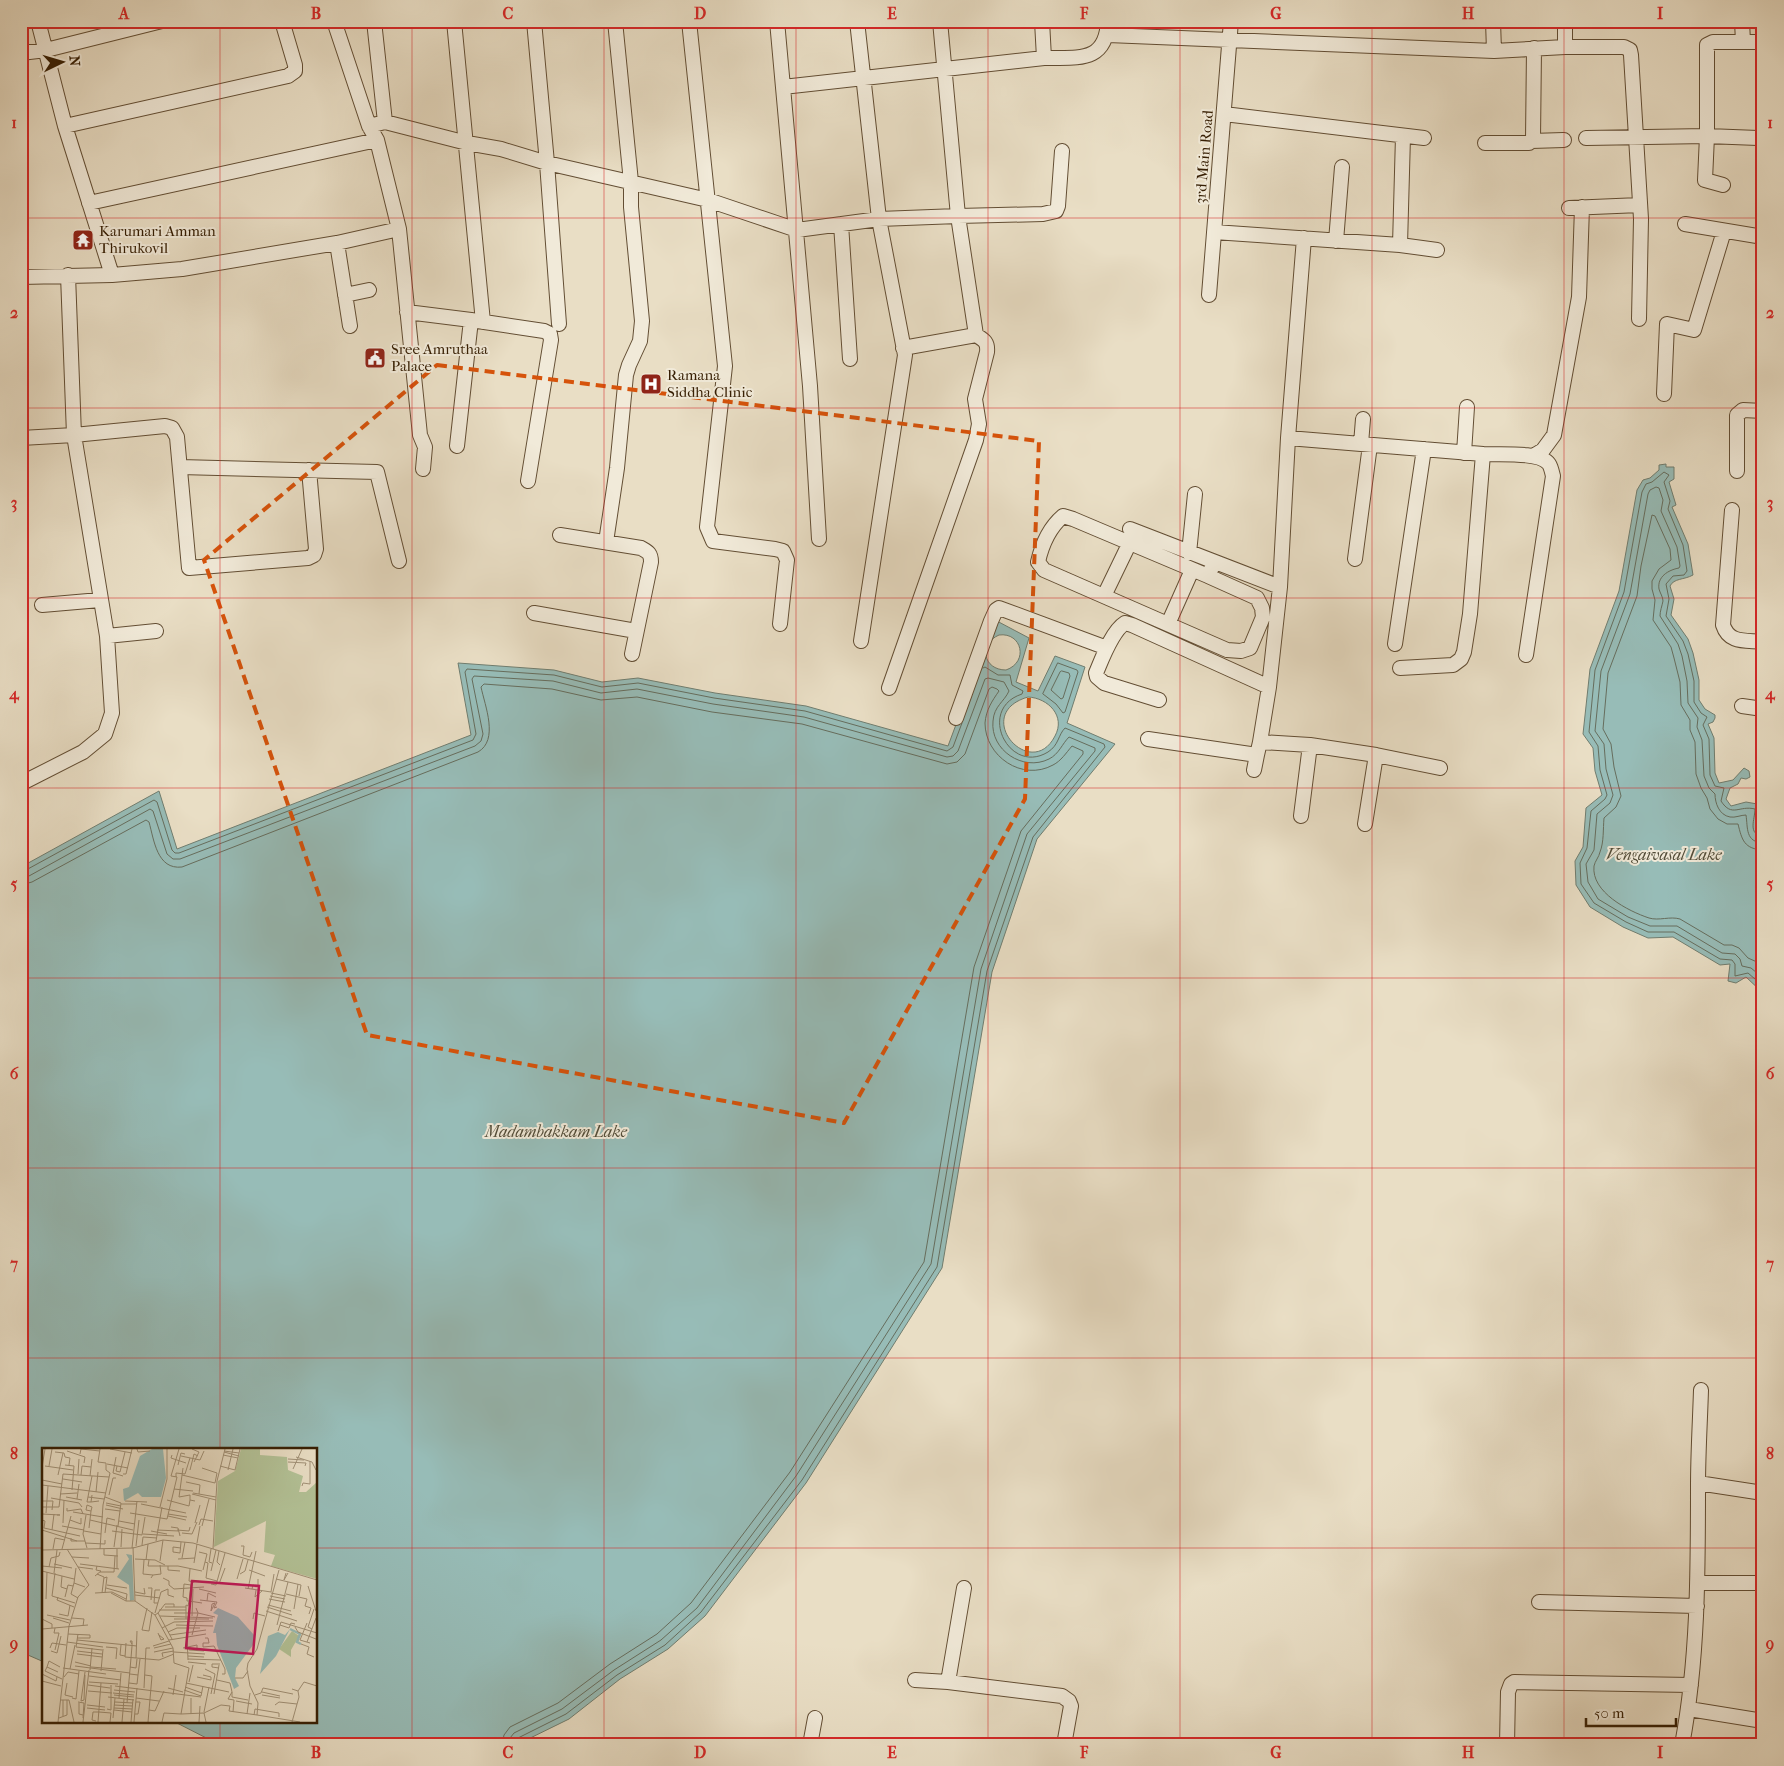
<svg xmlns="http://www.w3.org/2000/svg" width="1784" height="1766" font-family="'IM FELL French Canon',serif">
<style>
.water{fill:#97bcb7;stroke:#707d6f;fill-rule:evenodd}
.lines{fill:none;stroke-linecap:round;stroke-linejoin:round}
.shore{stroke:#666d5d;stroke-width:1}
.street-casing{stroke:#634e34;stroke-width:16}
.street{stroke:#f1ead9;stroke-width:14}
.marked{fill:none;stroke:#d6530b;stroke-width:4;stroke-dasharray:10 6;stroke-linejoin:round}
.grid{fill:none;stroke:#d62828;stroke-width:1;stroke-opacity:0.55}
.labels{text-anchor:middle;stroke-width:4;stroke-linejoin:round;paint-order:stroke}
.street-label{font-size:15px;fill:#361e03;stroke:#f1ead9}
.poi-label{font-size:15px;fill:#361e03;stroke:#f1ead9;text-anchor:start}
.water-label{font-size:16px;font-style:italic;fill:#534d39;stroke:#f1ead9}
.inset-river{fill:none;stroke:#97bcb7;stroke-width:2.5}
.inset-road{fill:none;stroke:#a19177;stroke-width:1}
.view{fill:#c2185b;fill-opacity:0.15;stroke:#c2185b;stroke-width:2.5}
.inset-edge{fill:none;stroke:#361e03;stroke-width:2.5}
.neatline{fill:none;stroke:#d62828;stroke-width:2}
.grid-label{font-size:16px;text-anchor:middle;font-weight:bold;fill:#d62828}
</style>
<rect width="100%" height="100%" fill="#e9dec5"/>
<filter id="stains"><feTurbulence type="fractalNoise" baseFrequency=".004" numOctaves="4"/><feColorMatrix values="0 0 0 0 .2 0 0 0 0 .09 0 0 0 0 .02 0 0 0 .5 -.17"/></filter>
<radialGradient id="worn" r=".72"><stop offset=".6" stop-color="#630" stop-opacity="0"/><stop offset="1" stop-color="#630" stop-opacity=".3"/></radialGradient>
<path class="water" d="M1666,464V467H1674V479L1669,482L1676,505L1672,507L1688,544L1693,575C1684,580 1674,578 1670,586L1674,599L1671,615L1688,639L1693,653L1699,680V700L1705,709L1715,715V718L1713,722L1708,724L1714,738L1715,773L1719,783L1733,780L1744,768L1749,771L1750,777L1746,779L1741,778L1738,784L1730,788L1726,799L1731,806L1746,802L1763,805L1758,820V831L1763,832V993L1746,977L1736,983L1728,981L1730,964L1720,965L1673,937L1648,938L1623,927L1590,907L1576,885L1575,861L1583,847L1586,808L1602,795L1595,771L1593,748L1583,734L1590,669L1619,591L1637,490L1643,480L1650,478L1659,470V465Z
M995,620L1029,638L1016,682L1038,691L1055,656L1085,667L1067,723L1115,744L1037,839L992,972L942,1268L806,1483L705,1616L668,1649L620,1679L569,1719L516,1745H220L175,1722H316V1450H44V1662L21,1652V867L159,791L177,849L471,735L458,663L554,670L602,682L638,678L715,693L806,706L948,746ZM999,635C1022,632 1029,662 1006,670C983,670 978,644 999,635ZM1028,697C1048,698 1066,716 1055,736C1031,783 970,714 1028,697Z"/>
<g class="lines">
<path class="shore" d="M1058,663L1077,670L1078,672L1065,712L1063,713L1056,704L1043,694Z
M1062,671L1069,673L1070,676L1063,698L1061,699L1051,690L1060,672Z
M1763,836C1747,835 1755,819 1755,809C1739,805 1732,818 1721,801L1724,788L1715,786L1710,775L1709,739L1703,725L1707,717L1701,713L1694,702V681L1688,654L1683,641L1666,616L1669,599L1666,584L1673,576L1684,575L1687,571L1683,545L1668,509L1670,501L1664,482L1669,475L1664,472L1652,482L1646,484L1642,492L1624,592L1595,670L1589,732L1598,746L1600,770L1607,795L1605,799L1591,811L1587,848L1580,863L1581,884L1594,903L1626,922L1648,932H1674L1720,959L1732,960L1735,964V976L1748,973L1763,986
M1763,843C1745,842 1748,828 1746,815C1741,815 1735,818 1730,817C1719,815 1715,803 1715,794L1709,788L1704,776L1702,740L1697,727L1698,718L1688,703L1687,681L1682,656L1678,644L1660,616C1660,611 1662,606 1663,601C1663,597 1660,593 1659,589C1657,577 1668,570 1679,568L1680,566L1677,547L1661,511L1663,500L1659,488L1656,487L1650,490L1648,494L1630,594L1601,671L1595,731L1604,744L1606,769L1613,795L1610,803L1597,814L1594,850L1586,864L1588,882L1598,899L1628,917L1650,926H1677L1722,953L1735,954L1740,959L1742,966L1751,968L1763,978
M1763,850C1744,849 1742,840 1738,824H1727L1718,819L1710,809L1707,798L1701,788L1696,774L1695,742L1690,730V720L1681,705L1680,682L1674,658L1671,647L1653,620L1655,600L1652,589V581L1659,569L1671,560L1670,549L1655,516L1652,515L1641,566L1637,596L1608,673L1603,729L1611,744L1614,767L1621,796L1616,807L1604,818C1603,829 1604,842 1600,852C1599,857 1595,861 1594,866C1591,892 1628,911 1649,918C1659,921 1670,916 1680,919L1724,945H1732L1739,948L1748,958L1757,962L1763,967
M21,871L26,870L154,800L157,802L172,850L175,853H179L473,740L476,734L465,672L467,669L554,675L602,687L638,683L714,698L805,711L947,751L953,747L962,723
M21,877L29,876L150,809L153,811L167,854L173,859H180L475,746L481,741L483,734L472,679L474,676L553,681L601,693L637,689L713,704L804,717L947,757L953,756L958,751L985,679L988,678L1004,682L1009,691C1004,702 994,706 993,721C990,750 1023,772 1049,759C1059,754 1062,744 1069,737L1095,748V751L1027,834L981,969L931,1264L796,1476L697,1608L661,1640L614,1670L562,1709L514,1733L510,1738L509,1745
M21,885L32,882L146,820L149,822C154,840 157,870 182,867L478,752C499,740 485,706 481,687L484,684L552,689L601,700L637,697L712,712L802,724L947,764L957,762L965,754L989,689L992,687L997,689L999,691C992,701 986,710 985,723C985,756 1022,782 1053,765C1061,761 1066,753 1072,746L1083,751V754L1021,831L974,967L924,1262L790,1472L691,1603L657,1634L610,1664L558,1703L510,1727L504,1735L502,1745
M515,1745L518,1738L566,1714L617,1675L665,1645L701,1612L802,1480L937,1267L987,971L1033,837L1105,747L1104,744L1065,728C1058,735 1059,745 1048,752C1009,776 976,709 1022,694L1023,691L1012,685L1010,675H998L985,667L983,668"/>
<g class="street-casing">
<path id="street" d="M334,21L369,126L377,140L399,229L420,435L425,447L423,469
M374,21L385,122
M454,21L483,322
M534,21L547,163L559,324
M689,21L725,366L707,527L713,541L775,549L783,551L787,560L780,624
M777,21L810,386L819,539
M857,21L879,219L905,355L861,641
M940,21L958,216L1043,214L1056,211L1058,206L1062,151
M1042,21L1044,58
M1493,21L1494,51
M1565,21V47H1624L1630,50L1631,55L1641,219L1639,319
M1742,21L1743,42
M1108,35L1494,51L1565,47
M21,53L46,50L162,21
M783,87L1044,58C1077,57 1106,64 1108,21
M1224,114L1424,138
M65,126L288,76L295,71V65L282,21
M369,126L385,122L467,143L501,149L547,163L708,200L797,230L879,219L958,216L976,335C984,340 988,342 987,352L975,399L979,424L976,440L889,688
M1586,138L1707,136V45L1713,42H1763
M1531,141L1564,140
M1485,143H1529L1533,139L1534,48
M1723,185L1705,180L1707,136L1758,138
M89,203L377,140
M1569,208L1640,205
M841,224L850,359
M1685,224L1763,237
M1214,232L1400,245L1437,250
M1336,241L1342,167
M337,243L350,326
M1400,245L1403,136
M112,275L182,269L337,243L399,229
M21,277L112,275L65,126L38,21
M345,295L369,290
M1209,295L1231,21
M407,312L471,320L544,331L550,334L551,340L528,481
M903,348L976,335
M1664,394L1667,324L1694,330L1724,231
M21,438L74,435L68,275
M1288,438L1483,454L1470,614L1464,652L1461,659L1453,665L1400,668
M1361,444L1363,419
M457,446L471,320
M1464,453L1467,407
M1483,454C1498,455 1540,451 1549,464C1551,467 1552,472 1553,476L1526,655
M1533,456L1543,450L1554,435L1579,297L1582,207
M180,467L377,472L399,561
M1737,471V415L1743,410L1763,411
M1732,510L1723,625C1729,644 1746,640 1763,642
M1130,529L1280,587
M560,535L641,548C648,552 651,553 651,562L632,654
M606,542L617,468L626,375L629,365L640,341L642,321L631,207V182L615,21
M1189,553L1195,494
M1355,559L1370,445
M1208,576L1073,519L1063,516C1049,528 1042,544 1038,562L1044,570L1227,650L1241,651L1250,648L1263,617L1262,608L1257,598L1208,576L1214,563
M1104,596L1133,536
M42,605L100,600
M534,613L636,631
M1168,624L1192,570
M107,636L156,631
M1395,644L1424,449
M1269,687L1260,742L1310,745L1376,755L1440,768
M1159,700L1104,683L1097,677L1096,673C1102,659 1112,631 1125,623L1132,625L1269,687L1280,587L1288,438L1304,238
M1742,706L1763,709
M956,718L991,621L996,610L999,608L1107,648
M1148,739L1257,755L1260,742
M1254,770L1257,755
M22,783L83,752L105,734L112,713L107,636L74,435L165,426L172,428L177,437L189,568L308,558L314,555L316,549L309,470
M1301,816L1310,745
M1365,824L1376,755
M1698,1483L1763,1493
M1698,1583H1763
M1539,1602L1697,1606
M915,1680L948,1682L1062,1696L1069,1701L1071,1706L1064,1745
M948,1682L964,1588
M1689,1709L1763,1721
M810,1745L815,1718
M1507,1745L1508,1692L1511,1684L1514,1682L1691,1685
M1682,1745C1698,1660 1698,1572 1698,1486C1698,1454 1700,1422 1701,1390"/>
</g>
<use href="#street" class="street"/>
</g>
<path class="marked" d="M437,365L1039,441L1025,799L844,1123L367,1035L204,560Z"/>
<path class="grid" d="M220,21V1450M412,21V1745M604,21V1745M796,21V1745M988,21V1745M1180,21V1745M1372,21V1745M1564,21V1745M21,218H1763M21,408H1763M21,598H1763M21,788H1763M21,978H1763M21,1168H1763M21,1358H1763M21,1548H44M316,1548H1763M220,1722V1745"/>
<defs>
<g id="temple-square" transform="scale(1.125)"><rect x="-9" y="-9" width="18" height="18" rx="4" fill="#8f2418" stroke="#f1ead9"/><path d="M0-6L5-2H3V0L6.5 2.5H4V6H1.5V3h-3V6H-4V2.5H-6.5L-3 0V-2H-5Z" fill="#fff"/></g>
<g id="civic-square" transform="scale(1.125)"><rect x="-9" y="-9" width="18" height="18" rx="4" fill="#8f2418" stroke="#f1ead9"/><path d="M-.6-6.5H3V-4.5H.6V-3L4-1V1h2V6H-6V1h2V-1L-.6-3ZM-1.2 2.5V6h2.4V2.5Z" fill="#fff"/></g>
<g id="hospital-square" transform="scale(1.125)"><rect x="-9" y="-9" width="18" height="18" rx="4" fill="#8f2418" stroke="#f1ead9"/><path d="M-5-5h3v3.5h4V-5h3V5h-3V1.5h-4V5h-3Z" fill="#fff"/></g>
</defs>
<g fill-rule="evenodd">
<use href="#temple-square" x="83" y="240"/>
<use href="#civic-square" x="375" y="358"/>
<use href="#hospital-square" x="651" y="384"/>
</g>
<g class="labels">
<g class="street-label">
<text transform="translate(1204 157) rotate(-85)" y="5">3rd Main Road</text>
</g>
<g class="poi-label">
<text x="99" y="236">Karumari Amman<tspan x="99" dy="17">Thirukovil</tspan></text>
<text x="391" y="354">Sree Amruthaa<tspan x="391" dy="17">Palace</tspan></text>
<text x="667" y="380">Ramana<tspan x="667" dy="17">Siddha Clinic</tspan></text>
</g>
<g class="water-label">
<text x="1664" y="860">Vengaivasal Lake</text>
<text x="556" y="1137">Madambakkam Lake</text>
</g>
</g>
<g transform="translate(42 1448)">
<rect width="275" height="275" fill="#e9dec5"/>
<path d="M199,1H218V7L245,9L246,22L261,28L257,44H264L275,34V131L229,118L233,107L222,104L224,73L172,99L176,33L193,23ZM250,183L257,188L249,202V209L237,201Z" fill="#b3c297"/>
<path d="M110,1H121L124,30L119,49H100L96,45L82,53L81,41L87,39L98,8ZM84,106L90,107L92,152L88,153L87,137L75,129L87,111ZM176,160L196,169L212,187L211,197L194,220L193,230L197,238L192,241L175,197L174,185H171L176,167L171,165ZM248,181L234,208L218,226L226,188L236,184L243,187Z" fill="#97bcb7"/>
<path class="inset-river" d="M248,181L258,186L255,194L259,196"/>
<path class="inset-road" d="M68,1L90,5M95,1L96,4L108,3M150,1L157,4L152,14M25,3L43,9L42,15M182,3L197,5M13,4L22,5L23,9L28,10L27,17M182,4L197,8M38,6L39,1L58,3M130,7L129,10L144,15M181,7L196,10M139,8L158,12L162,3M74,9L71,25L81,28M254,9L270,14L274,22M246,11L262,12M246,14L264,15L263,18M65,16L86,20M23,17L32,18L30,42M136,17L139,5L143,6M3,18L31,22M7,18L10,1M75,18L74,23L78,24L83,4M178,18L193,22L198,1M0,19L3,1M141,20L137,49L148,47V52L153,53M251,21L260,1M148,22L152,6L156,8M186,22L191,1M36,26L37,11M81,26H84L90,1M16,27L21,5M39,27L40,18L49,19M140,27L173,35L175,25L160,20M48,28L50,11M134,29V25L143,26L148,10M21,31L40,34M0,32L20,36M144,34L158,37L157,46M0,37L64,45M260,38L261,35L268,36V13M132,41L151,43M54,44L56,24M151,45L174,49M18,46L35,45M150,46L174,52M50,47L49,54L57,53M67,47L71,30H74M24,49L40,52M46,49L62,51M63,49L79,55L76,78M9,50L37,55L40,59M35,51L37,36M125,52L147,58L148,52M0,53H11L10,62M83,53L105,54M49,54H45L50,28M64,55L79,58M79,56H95M99,56L144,65M64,57L81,61M0,59H17L21,26L67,29M118,59L125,31V1M25,60V63L39,61L41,66M63,61L78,63M31,64L61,69M4,65L6,38M88,65L125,71L135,29L129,28L137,1M0,66L18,67H15M126,66L145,69M44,67L41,86L45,100M126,68L144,72M0,72L3,73L2,80L38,88M28,72L39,76V70M48,72L91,82M77,73L93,76M21,75L22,52M153,75L158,57M157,77L159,71L171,73M20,78L42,82M160,78L167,51M129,79L136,80L138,88M47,80L49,63L44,62L45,57L50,59L49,63M0,82L35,93M10,82L12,66M115,82L137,83M135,82L147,83L148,79M42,83L59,86M70,83L100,87L103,69M109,83L125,86M63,85L65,70L73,72M140,85L150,86L155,74M101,86L132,88M29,90V93H43M114,93L120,59M43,95L63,96V92M155,95L158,78M100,97L101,89L115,90M94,98L97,72M199,98H202L201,107L208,109L210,104M72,99L75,77M79,99L80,81M91,99L93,153L113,167L131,200L132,215L147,220L139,266L162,265L164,274M90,100L95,53M139,100L131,99V104L138,105L139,94M11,101L13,90L23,92M20,101L29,68M58,101L61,57L68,25L64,22V15L56,14L58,1M62,101V107L76,108M75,101V121M169,101L167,114L170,115M171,101L175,33L183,1M0,102L91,100L121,92L151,95L275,132M177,103L175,114L178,117M157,104L165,106L161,122M30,109L47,110M140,110L143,94M93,111L113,112L123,117M136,111L153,110M102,112L101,126L111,127M104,112L106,96M107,112L106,118H136L160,123M118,113L121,92M163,114L166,115L164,130L175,133M152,115L155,96M12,116L30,120M38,116L77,121M0,118L20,120M126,118V122L138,123M7,119L9,110L17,108L18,104M36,119L51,121M34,120L32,135L43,139M148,121L147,133L152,134M207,122L223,128M237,122L215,201L206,215L205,221L208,238L216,255L215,267L258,274M0,123L32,131M169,123L174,102M58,124H72L73,108M12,125L15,102M13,125L10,148L33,155M244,125L242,132L246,125M55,126L62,129L60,145M198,126L203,123L206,112M20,128L19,139L25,141M53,128L59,123L54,122L55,118M62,130L65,129L63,145M109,130L111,127L119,126L118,117M121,130L127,133V137L132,141L162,139M195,131L201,111M234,131L259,137L257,148M32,135L29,146L36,150M169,136L174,137L183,105M177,136L183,120M65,137L85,140M266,138L274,163M64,140L85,146L84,153M106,140H110L109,152M203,140L229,144M157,141L174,145M206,141L214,103M210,141L211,137L216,138V131M214,142L213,149L220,143M93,144L103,146L102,140M119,144L126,141V147L132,149M229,144L232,126M53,145L70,144L84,151M69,145L84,153H93M229,145L244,148M244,146L265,151L263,158L269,160L267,166M93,147L118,150M228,148L243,151M16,149L15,152L32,159M23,149L26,137L31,138M4,151L5,124M227,151L243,154M158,152L175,154L172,160L175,159M165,153L166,145L174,149M116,155H112L113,142H118M170,156L173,155L169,163L170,156M226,157L249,163M123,159H144M225,159L250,167M105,160L100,182L107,183L110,164M252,161L256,136M117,162H144M224,163L255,173M113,165L119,144M116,165L123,156H132V159M132,165H156L154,160M17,166L26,168L28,157M5,167L28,172M113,167L116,165L130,191M118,168L171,170M150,168L151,141M11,170L27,175M30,170L42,171L41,178M0,171L10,176V180M132,171H167M144,171V157L146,158L147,153L149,137L142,136L141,149L145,150V153H147L160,155M211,171L212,165L223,168M265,175L258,192L268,195M134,177L171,178M235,177L246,134M238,177L247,180L249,175L253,176M253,179L256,184L274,191M120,180L132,174L171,173M0,181L46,177M270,181L266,179L272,161M236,183L239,174L275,185M126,184L135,180H158M116,185L119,192L122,191L117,187M26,186L48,187M36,186L34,199L60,202M128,187L164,182M150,187L156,165L173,169M145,188L146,212M35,190H48V187M35,192L95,198M127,192L164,186M25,194L61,199M265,194L274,170M84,195L83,209L117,212L132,206M259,196L267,199L265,206L272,209M79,197L78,207L83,208M111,198L127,193M64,199L75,200L74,211M161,199V195H167L166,190H163M161,199L172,198L174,202M8,200L10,195L24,197M112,200L129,196M141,200L155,197V203M13,202L17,185H12L13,180M147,202L162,203M161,202H174L183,221V226H180M9,203L15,205L19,188M35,203L60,206M112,204L131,200M132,204L163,206M35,206L60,209M146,208L162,209M121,209L120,205L132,203M89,210L90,198V193H88L90,196M94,210L95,183M146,211L179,212M33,214L49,218M146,214L164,216M33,218L88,225M5,219L3,223L20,231M49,219L74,221M88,219L94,220L95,211M21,220L64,226M177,220L170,219V216H178M28,221L33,197M163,221L173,226L169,246M48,222L50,200M59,223L61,201M16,224L5,219L7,213L18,219M0,226L14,233L15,229M88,226L96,227L98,211M43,227L42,252L39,253L43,224M103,227L110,228L106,274M47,228L79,232M22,229L26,224L37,226M155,229L169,232V229L161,227M193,230H201L206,223M175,232L188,235L190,244L186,251L192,252L191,264M0,233L19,238M47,234L76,236M147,234L151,217M25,235L23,247L31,249M87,235L95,236L96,227M144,235L187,244M46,237L68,240M73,238L159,249M143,239L160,245M102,240L104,200H108M126,240L141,244M72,242L93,244M142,242L159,248L161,238M46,243L70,245M256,243L262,234L275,238M190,244V249L206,252M220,244L238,248M71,245L92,247M172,246L177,217M72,247L92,249M131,247L134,227M213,247L219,245L221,240L251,246M220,247L238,250M66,249L92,252M30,250L34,251L37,223M77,250L79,225M94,250L117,253M19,252H27L32,274M194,253L210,256M36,254L42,255L41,270M73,254L91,255M37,255V266L41,267M85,255L89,210M45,257L63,259M72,257L90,258M233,257L237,254L255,256M45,260L63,262M72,260L90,261M65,261L69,262V237M72,262L90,264M107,262L113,263L122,243M57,264L69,265L68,274M162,264L167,239M162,265L179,257L188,258L187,263L215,267M93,266H96L98,254H94M149,266V250M205,266L208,245M212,267L213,261L237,265V269M21,268V252M17,270L25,267V252M71,270L73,250M54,273L50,272L51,264H57M16,274L27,178L36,149L47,137L25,101M41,274L47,222M56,274L59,235M80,274L82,251M89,274L91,251M92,274L95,240M120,274L122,265L139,266M157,274L158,258M250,274L257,249L256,243L250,241"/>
<path class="view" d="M150,133L217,138L211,206L144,200Z"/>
<rect width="275" height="275" class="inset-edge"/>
</g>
<rect width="1784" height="1766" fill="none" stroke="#e9dec5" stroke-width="55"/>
<g transform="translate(62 62) rotate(85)" stroke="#f1ead9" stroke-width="4" paint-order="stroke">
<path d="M0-4L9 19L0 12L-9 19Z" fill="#361e03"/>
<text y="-8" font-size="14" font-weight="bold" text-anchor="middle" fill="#361e03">N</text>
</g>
<path d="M1586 1718v8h90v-8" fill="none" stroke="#361e03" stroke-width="2.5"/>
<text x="1594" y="1718" font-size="15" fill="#361e03" stroke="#f1ead9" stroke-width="4" paint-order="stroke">50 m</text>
<rect x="28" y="28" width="1728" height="1710" class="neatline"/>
<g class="grid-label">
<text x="124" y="19">A</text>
<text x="316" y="19">B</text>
<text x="508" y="19">C</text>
<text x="700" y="19">D</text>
<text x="892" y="19">E</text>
<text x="1084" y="19">F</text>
<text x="1276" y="19">G</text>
<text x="1468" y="19">H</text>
<text x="1660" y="19">I</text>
<text x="14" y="128">1</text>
<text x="1770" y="128">1</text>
<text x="14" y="318">2</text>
<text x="1770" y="318">2</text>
<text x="14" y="508">3</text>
<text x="1770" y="508">3</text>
<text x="14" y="699">4</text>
<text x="1770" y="699">4</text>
<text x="14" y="889">5</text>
<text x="1770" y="889">5</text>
<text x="14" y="1079">6</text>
<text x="1770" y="1079">6</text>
<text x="14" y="1269">7</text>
<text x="1770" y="1269">7</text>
<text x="14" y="1459">8</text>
<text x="1770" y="1459">8</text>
<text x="14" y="1649">9</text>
<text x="1770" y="1649">9</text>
<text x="124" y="1758">A</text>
<text x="316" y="1758">B</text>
<text x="508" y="1758">C</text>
<text x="700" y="1758">D</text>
<text x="892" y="1758">E</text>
<text x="1084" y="1758">F</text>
<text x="1276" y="1758">G</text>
<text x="1468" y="1758">H</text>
<text x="1660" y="1758">I</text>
</g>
<rect width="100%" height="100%" filter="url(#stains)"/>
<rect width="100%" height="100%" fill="url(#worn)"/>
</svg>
